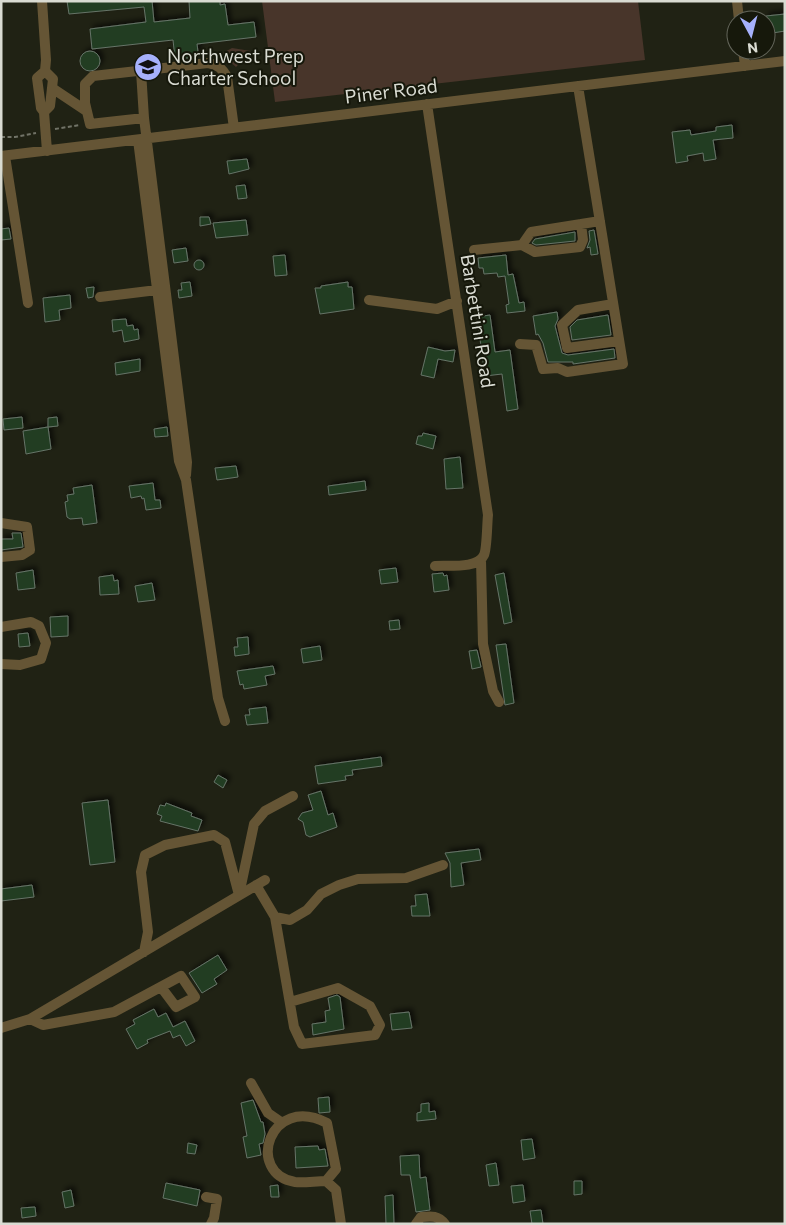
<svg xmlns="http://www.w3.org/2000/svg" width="786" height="1225" font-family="Commissioner,sans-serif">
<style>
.green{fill:#48352a}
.building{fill:#203c24;stroke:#667467;filter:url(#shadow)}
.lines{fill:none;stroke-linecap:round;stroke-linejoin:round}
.path{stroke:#717367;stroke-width:2;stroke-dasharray:4 2.5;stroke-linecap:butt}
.minor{stroke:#655535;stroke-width:10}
.labels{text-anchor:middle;stroke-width:4;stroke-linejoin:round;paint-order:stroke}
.poi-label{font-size:19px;fill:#d9dbd2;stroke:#16180b;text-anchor:start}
.street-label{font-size:19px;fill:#d9dbd2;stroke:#16180b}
</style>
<defs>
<filter id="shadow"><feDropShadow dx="3.5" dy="-3.5" stdDeviation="2.5" flood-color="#0009"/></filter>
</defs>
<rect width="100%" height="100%" fill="#202214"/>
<path class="green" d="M262,1H638L645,60L275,102Z
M232,48L251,51L236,67L221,54Z"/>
<path class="building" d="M67,1H152L154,22L190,18L189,1H220V5L225,4L228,25L254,22L256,37L197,44L198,52L194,58H175L173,40L92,49L90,29L146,22L144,7L69,14Z
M785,14V31L766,34V16Z
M80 61a10 10 0 1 1 20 0a10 10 0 1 1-20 0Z
M732,125L733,138L713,140L716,159L704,161L703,153L687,156L688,161L676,163L672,132L690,130L691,135L716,131V127Z
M247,159L249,169L229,174L227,161Z
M245,185L247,198L238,199L236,186Z
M200,217H209L211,224L200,226Z
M246,220L248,235L216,238L213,223Z
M9,228L11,239L1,240V229Z
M594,230L598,254L591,255L590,247L587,248L590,240L589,231Z
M575,232V241L536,245L532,243L535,239Z
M186,248L188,261L174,263L172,250Z
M285,255L287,275L275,276L273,256Z
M506,255L508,275L513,274L519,303L524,302L525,311L507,313L506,305L509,304L505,276L498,277L497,273L484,274L483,268H479L478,258Z
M194 265a5 5 0 1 1 10 0a5 5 0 1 1-10 0Z
M190,282L192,296L179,298L178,290H182L181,283Z
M348,282V287H352L354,309L320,314L315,288H321V286Z
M94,287L93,297L88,298L86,288Z
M70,295L71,308L59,310L60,320L45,322L43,298Z
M557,312L558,319L555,326L562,353L568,355L614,349L615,358L573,364V362H548L543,343L538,334L536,335L533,316Z
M490,315L495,352L510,350L518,409L507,411L502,374L485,376L477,317Z
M608,315L611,335L572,340L570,327L577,320Z
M126,319L127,326L133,325L134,330L138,329L139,339L124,342L122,330L113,332L112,320Z
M428,347L445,351L455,350L453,362L438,359L434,378L421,375Z
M140,359V371L116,375L115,363Z
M22,417L23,428L4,430L3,419Z
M57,417L58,426L48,427V418Z
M48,427L51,449L26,454L23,431Z
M167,427L168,436L155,437L154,429Z
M423,433L436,436L433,449L416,444L418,436H422Z
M460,457L463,488L446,489L444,459Z
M236,466L238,477L217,480L215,468Z
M365,481L366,490L329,495L328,486Z
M153,483L155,500H160L161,508L146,510L144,498L142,499L141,496L131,498L129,486Z
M92,485L97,523L83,525L82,518L70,519L67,517L65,502L68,501L67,495L74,494L73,488Z
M12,533H21L23,547L1,550V539H13Z
M396,568L398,582L381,584L379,570Z
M33,570L35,588L18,590L16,573Z
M443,573L444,576L447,575L449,590L434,592L432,574Z
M504,573L512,622L504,624L495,575Z
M113,575L114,581L118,580L119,594L100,595L99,577Z
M152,583L155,600L138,602L135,586Z
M68,616V636L51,637L50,617Z
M399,620L400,629L390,630L389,621Z
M28,633L30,646L19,647L18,634Z
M248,637L249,654L235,656L234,647H238L237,638Z
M506,644L514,703L505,705L496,645Z
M320,646L322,660L303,663L301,649Z
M477,650L481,667L472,669L469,651Z
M273,666L275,674L265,676L267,685L244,689L243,684L240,685L237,671Z
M266,707L268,723L247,725L245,715H250L249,709Z
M381,757L382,766L352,770L353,775L345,776L346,780L318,784L315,766Z
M218,775L227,780L223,788L214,782Z
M321,791L328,815L333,813L337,827L310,837L306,835L303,822L298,819L302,813L313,810L308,795Z
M108,800L115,862L90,865L82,803Z
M166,803L192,813L191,816L202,820L198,831L160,821L162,816L157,814L160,805L165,806Z
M479,849L481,860L461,863L464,885L451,887L450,863L445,853Z
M32,885L34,897L1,901V889Z
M427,894L430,916H412L411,906H416L415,895Z
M218,955L227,970L214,979L217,984L202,993L189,973Z
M337,995L340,997L344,1029L313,1035L312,1024L326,1022L325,1011L330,1010L328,998Z
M154,1009L158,1017L166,1013L173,1027L185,1021L195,1041L186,1046L180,1035L173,1038L170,1031L147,1040L148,1043L137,1049L126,1029L135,1024L133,1020Z
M409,1012L412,1028L392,1030L390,1014Z
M329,1097L330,1112L319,1113L318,1098Z
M253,1100L261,1122H263L265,1134L263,1143L259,1144L261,1155L247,1158L243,1137L247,1136L241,1103Z
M429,1103V1112L435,1111L436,1119L417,1121V1113L421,1112V1104Z
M532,1139L535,1158L523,1160L521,1140Z
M188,1143L197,1145L195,1154L187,1153Z
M318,1146L319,1150L325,1149L328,1166L296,1168L295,1147Z
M419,1155L420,1178L426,1177L430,1210L416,1212L410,1175H401L400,1156Z
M496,1163L499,1185L489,1186L486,1165Z
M574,1181H582V1194L574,1195Z
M166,1183L200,1190L197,1206L163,1198Z
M278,1185L279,1197H271L270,1186Z
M523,1185L525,1201L513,1203L511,1186Z
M71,1190L74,1206L65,1208L62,1192Z
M393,1195L394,1224H386L385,1196Z
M35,1207L36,1216L22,1218L21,1208Z
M541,1210L543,1224H532L530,1211Z"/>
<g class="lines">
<path class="path" d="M55,129L80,125
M1,137H15L36,133"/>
<path class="minor" d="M42,1L46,60L45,71L37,78L41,108L44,112L47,151
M737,1L739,20
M743,50L745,66
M141,71L144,118L187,462L186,475
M52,88L85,110
M427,104L488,515C487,524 487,549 484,555C478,569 448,565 435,566
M44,112L50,106L53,79L45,71
M144,118L90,124L85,103V84L93,76L208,63C218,65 222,68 227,77L234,128
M138,140L179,461L186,480L218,698L225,721
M1,156L785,61
M5,156L28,303
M522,245L535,252L580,247L583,240L581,224
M474,250L522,245L531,232L600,221
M100,297L157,290
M369,300L437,309L457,301
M613,304L578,310L562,325L567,348L619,341
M520,344L536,345L543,369L558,368L567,372L623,364L578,86
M1,523L27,527L30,550L22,555L1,557
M481,560L483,644L493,691L499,702
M1,627L31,622L39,626L46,643L41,659L20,665L1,664
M256,885L275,917L290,920L307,910L321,894L339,885L358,879L406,878L443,865
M275,917L294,1027L302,1044L375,1035L380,1025L370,1006L338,988L290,1002
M144,952L148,932L141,872L145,855L165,845L214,835L225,842L239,895L254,824L265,811L293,796
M30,1019L43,1025L114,1012L181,976L195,997L176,1007L161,987
M1,1028L30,1019L265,880
M251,1083L268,1113L281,1122
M326,1181L336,1169L327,1123C269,1093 245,1174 295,1182C304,1183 316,1181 326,1181L336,1190L341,1224
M206,1197L217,1199L214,1218L211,1224
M416,1224L421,1217C431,1216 438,1215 445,1224"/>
</g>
<defs>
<g id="school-disc" transform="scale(1.4375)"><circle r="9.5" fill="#a6b1fc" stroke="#16180b"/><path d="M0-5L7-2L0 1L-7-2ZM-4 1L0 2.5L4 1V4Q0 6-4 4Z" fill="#111"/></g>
</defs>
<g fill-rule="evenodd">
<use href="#school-disc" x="148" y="67"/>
</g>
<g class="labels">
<g class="poi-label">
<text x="167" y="63">Northwest Prep<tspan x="167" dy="22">Charter School</tspan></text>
</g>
<g class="street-label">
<text transform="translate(391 91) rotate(-7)" y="7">Piner Road</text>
<text transform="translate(478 321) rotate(81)" y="7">Barbettini Road</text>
</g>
</g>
<rect width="786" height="1225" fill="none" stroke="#d9dbd2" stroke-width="5"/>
<g transform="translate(751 35) rotate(173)"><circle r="24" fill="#16180b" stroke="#64665b"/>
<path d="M0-4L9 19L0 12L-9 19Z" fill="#a6b1fc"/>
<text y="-8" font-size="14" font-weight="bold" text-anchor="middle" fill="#d9dbd2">N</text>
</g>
</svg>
